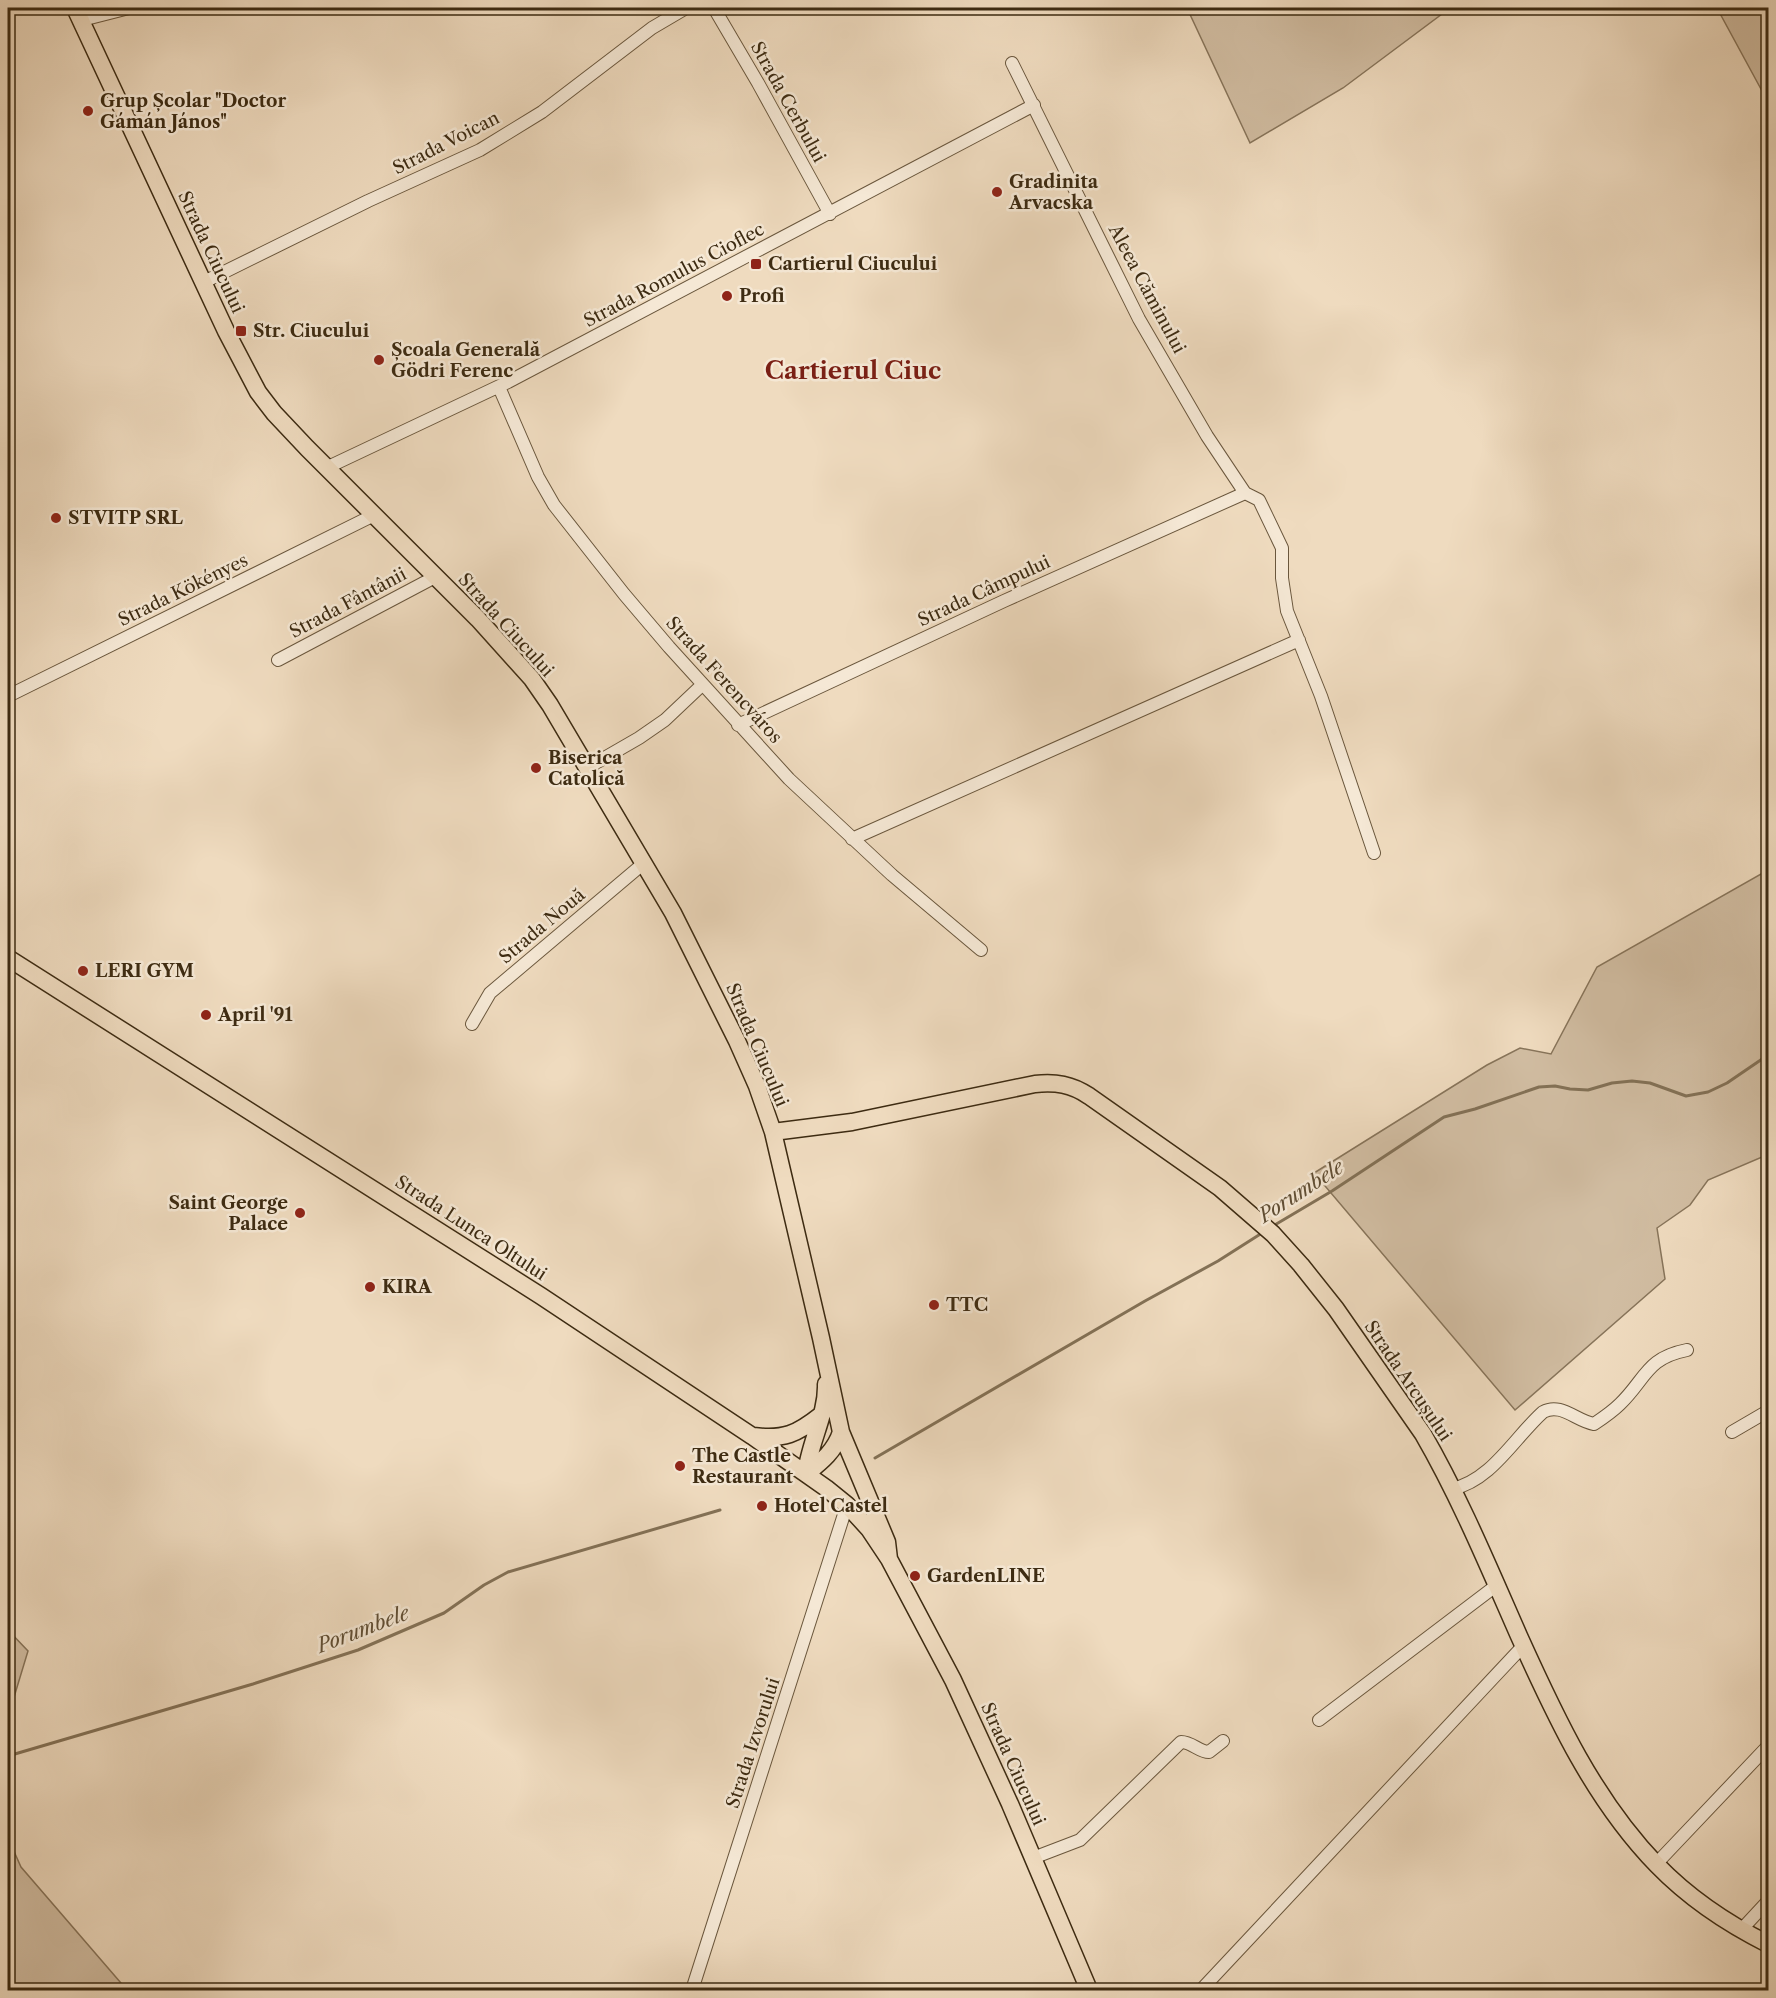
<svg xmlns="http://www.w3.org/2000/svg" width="1776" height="1998" font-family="'Libre Caslon Text',serif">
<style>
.green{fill:#d1bda2;stroke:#87745a;stroke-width:1.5}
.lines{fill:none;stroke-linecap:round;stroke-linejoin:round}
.stream{stroke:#837156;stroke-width:3}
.minor-casing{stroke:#6a573d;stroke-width:14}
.major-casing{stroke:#3d2b12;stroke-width:19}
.minor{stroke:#f5e8d5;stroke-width:12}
.major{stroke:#efdbbf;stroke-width:16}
.poi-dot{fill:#8f2418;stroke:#f5e8d5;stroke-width:2}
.labels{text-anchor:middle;stroke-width:5;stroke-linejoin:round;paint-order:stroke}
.poi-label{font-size:18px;font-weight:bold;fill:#3d2b12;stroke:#f5e8d5;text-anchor:start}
.street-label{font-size:18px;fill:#3d2b12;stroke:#f5e8d5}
.water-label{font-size:20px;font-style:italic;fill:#604e34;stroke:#f5e8d5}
.district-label{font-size:24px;font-weight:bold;fill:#7a1f14;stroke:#f5e8d5}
</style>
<rect width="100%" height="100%" fill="#efdbbf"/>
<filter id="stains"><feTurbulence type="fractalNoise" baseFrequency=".00333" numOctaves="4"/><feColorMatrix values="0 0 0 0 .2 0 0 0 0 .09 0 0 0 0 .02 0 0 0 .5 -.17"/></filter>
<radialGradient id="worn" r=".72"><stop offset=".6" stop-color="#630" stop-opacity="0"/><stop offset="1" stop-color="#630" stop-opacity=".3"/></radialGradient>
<path class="green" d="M1187,8H1450L1343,88L1250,143Z
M1717,8H1768V102Z
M1768,870V1157H1762L1708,1180L1690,1205L1657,1228L1665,1279L1515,1410L1314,1173L1487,1065L1520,1048L1551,1054L1597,967Z
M8,1630L28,1651L8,1717Z
M8,1838L21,1867L127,1990H13V1959L8,1949Z"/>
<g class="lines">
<path class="stream" d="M1273,1226L1332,1191L1444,1117L1475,1109L1539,1087L1555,1086L1570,1089L1588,1090L1612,1083L1632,1081L1650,1083L1686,1096L1708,1092L1727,1083L1768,1055
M875,1458L1145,1301L1218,1261L1262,1233
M8,1756L253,1684L358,1650L444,1613L484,1585L508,1572L720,1510"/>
<g class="minor-casing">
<path id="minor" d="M714,8L758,83L830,214
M82,20L129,8
M1012,63L1139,319L1207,436L1245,493L1259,500L1282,548V578L1287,611L1321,696L1374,853
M204,282L368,201L480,150L542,112L652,28L686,8
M499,387L538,477L554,505L624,594L669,647L789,779L892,875L981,950
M326,468L508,382L1034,105
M278,660L435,577
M8,696L374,515
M738,725L1004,601L1245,493
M587,768L639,738L665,720L702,685
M852,839L1299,640
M472,1024L490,993L644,863
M1732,1432L1768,1411
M1452,1489C1492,1480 1514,1438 1543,1412C1561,1402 1576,1421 1594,1424C1603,1418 1612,1412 1620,1404C1646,1379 1646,1358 1687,1350
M1319,1720L1497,1585
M1033,1858L1080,1840L1181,1742C1192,1742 1199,1752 1209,1752L1223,1741
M1656,1864L1768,1746
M1742,1929L1768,1901
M692,1990L847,1505
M1201,1990L1524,1645"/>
</g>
<g class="major-casing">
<path id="major" d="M75,8L226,331L258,392L274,413L307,448L478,619L532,679L550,705L673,913L737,1041L757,1086L773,1132L821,1338L841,1432L887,1542L889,1559
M8,958L541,1296L752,1436L826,1488L847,1505L869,1529L889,1559L953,1680L1010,1804L1089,1990
M773,1132L852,1122L1035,1084C1056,1082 1071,1084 1089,1096L1220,1188L1273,1234L1301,1265L1336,1309L1423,1434C1460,1498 1489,1568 1519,1636C1556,1718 1594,1800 1657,1865C1688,1897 1728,1924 1768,1944
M753,1436C784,1440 797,1434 821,1415
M806,1474C809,1443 827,1415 826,1384
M806,1474C821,1462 835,1451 841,1432"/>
</g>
<use href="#minor" class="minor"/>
<use href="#major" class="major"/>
</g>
<g class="poi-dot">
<circle cx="88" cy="111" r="6"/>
<circle cx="997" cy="192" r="6"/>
<rect x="750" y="258" width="12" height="12" rx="3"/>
<circle cx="727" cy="296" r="6"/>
<rect x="235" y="325" width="12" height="12" rx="3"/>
<circle cx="379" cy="360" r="6"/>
<circle cx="56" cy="518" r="6"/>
<circle cx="536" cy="768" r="6"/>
<circle cx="83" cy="971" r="6"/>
<circle cx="206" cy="1015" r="6"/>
<circle cx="300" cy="1213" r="6"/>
<circle cx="370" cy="1287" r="6"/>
<circle cx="934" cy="1305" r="6"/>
<circle cx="680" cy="1466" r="6"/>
<circle cx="762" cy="1506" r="6"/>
<circle cx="915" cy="1576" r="6"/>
</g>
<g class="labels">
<g class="poi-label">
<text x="100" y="107">Grup Școlar "Doctor<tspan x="100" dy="21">Gámán János"</tspan></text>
<text x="1009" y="188">Gradinita<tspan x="1009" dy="21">Arvacska</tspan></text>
<text x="768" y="270">Cartierul Ciucului</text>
<text x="739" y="302">Profi</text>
<text x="253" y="337">Str. Ciucului</text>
<text x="391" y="356">Școala Generală<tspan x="391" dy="21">Gödri Ferenc</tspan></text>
<text x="68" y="524">STVITP SRL</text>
<text x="548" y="764">Biserica<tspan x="548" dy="21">Catolică</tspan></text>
<text x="95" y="977">LERI GYM</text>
<text x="218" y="1021">April '91</text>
<text x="288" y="1209" text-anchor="end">Saint George<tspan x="288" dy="21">Palace</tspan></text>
<text x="382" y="1293">KIRA</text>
<text x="946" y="1311">TTC</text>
<text x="692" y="1462">The Castle<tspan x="692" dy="21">Restaurant</tspan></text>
<text x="774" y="1512">Hotel Castel</text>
<text x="927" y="1582">GardenLINE</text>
</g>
<g class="street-label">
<text transform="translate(788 102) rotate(61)" y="6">Strada Cerbului</text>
<text transform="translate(446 143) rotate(-27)" y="6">Strada Voican</text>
<text transform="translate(211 252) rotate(65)" y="6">Strada Ciucului</text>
<text transform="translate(674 275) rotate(-28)" y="6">Strada Romulus Cioflec</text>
<text transform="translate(1147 289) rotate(62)" y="6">Aleea Căminului</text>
<text transform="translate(183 590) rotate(-26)" y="6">Strada Kökényes</text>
<text transform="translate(984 591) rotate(-25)" y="6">Strada Câmpului</text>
<text transform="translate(348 603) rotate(-28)" y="6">Strada Fântânii</text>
<text transform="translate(506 625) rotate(48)" y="6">Strada Ciucului</text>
<text transform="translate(724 680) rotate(48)" y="6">Strada Ferencváros</text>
<text transform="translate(542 926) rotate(-40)" y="6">Strada Nouă</text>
<text transform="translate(757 1045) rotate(67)" y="6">Strada Ciucului</text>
<text transform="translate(471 1228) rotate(33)" y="6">Strada Lunca Oltului</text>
<text transform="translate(1408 1381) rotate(56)" y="6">Strada Arcușului</text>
<text transform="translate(753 1743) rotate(-72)" y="6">Strada Izvorului</text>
<text transform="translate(1013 1764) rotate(66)" y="6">Strada Ciucului</text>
</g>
<g class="water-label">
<text transform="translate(1301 1191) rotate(-33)" y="7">Porumbele</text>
<text transform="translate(363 1629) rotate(-21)" y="7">Porumbele</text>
</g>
<g class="district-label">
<text x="853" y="379">Cartierul Ciuc</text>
</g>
</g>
<rect width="1776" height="1998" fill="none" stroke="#efdbbf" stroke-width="30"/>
<rect x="9" y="9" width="1758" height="1980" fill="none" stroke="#3d2b12" stroke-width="3"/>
<rect x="15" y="15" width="1746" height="1968" fill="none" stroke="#3d2b12" stroke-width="1.5"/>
<rect width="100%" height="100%" filter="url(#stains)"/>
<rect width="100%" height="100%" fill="url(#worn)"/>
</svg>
